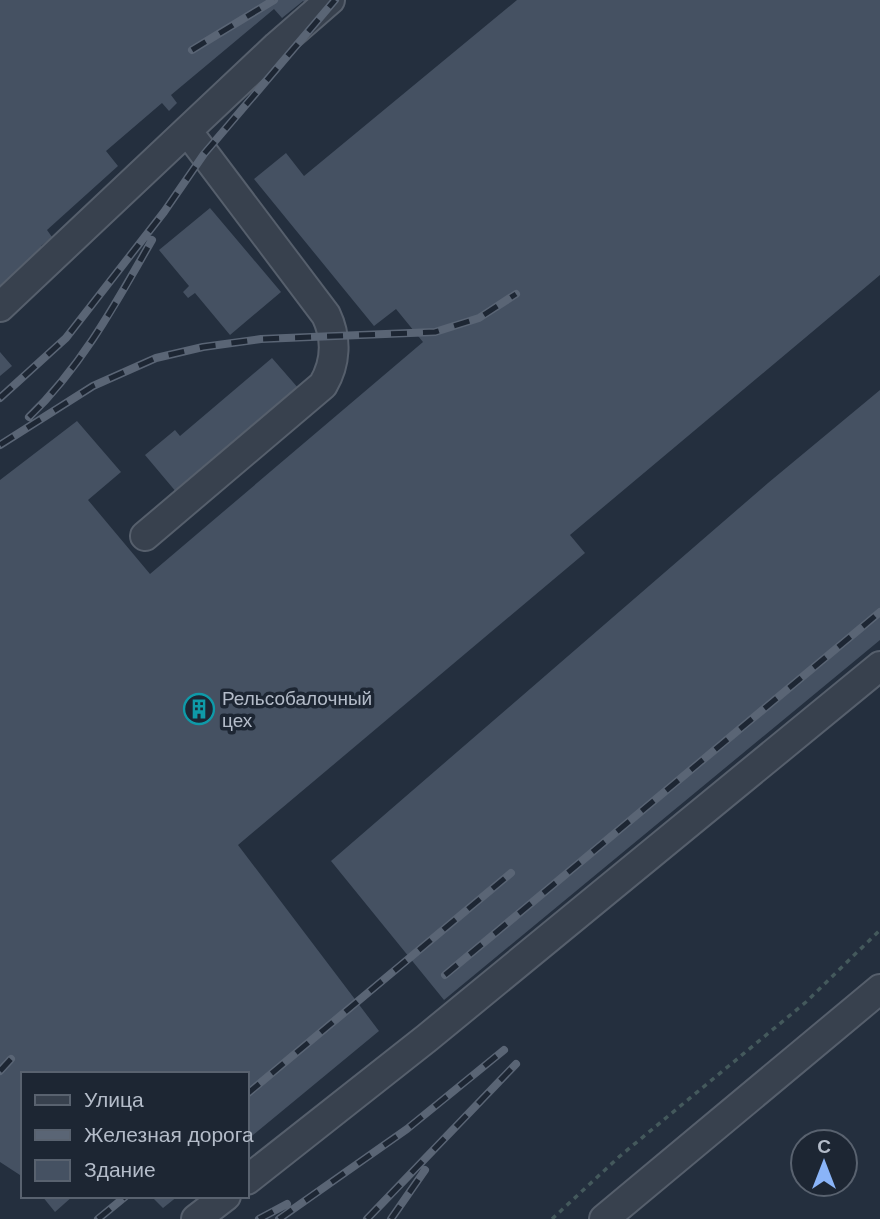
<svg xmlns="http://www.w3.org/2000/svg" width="880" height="1219" font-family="'DM Sans',sans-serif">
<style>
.building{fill:#455162}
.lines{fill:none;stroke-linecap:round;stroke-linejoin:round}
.minor-casing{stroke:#565f6c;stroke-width:32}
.path{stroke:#44595c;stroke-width:3.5;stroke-dasharray:5 5;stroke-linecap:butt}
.minor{stroke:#38414e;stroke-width:28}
.rail-casing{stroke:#5a6575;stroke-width:8}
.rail{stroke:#1d2633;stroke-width:5;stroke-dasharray:16;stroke-linecap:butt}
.labels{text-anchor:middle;stroke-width:7;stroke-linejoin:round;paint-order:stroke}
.poi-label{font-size:19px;fill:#b4bcc9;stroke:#1d2633;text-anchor:start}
</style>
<rect width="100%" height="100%" fill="#242f3e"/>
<path class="building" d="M0,0H312L307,5L303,1L282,18L274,9L171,95L177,103L169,111L162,103L106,151L118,166L47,230L52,237L41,246L44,250L0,291Z
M517,0H880V275L570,535L585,553L238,845L379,1031L247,1140V1074H23V1177L0,1162V480L77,421L121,472L88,500L150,574L423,342L396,309L374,326L254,179L286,153L304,176Z
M210,208L281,292L230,335L195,293L188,298L183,292L189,286L159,250Z
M0,352L12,366L0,376Z
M272,358L299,389L177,493L145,455L175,430L180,436Z
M880,390V640L444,1000L331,861L768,483Z
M42,1196H73L55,1212Z
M151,1196H178L163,1208Z"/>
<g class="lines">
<g class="minor-casing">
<path id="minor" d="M0,307L277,46L330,0
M145,536L323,385C336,363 337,338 326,315L188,132
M247,1180L427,1038L880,666
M196,1219L226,1196
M604,1219L880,989"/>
</g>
<path class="path" d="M552,1219L620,1156L806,1002L880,930"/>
<use href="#minor" class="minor"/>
<g class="rail-casing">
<path id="rail" d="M192,50L274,0
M0,398L66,338L164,212L204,154L335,0
M29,417C82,366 116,303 152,240
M0,445L93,386L156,358L203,347L261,339L435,332L479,318L516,294
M445,975L880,612
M0,1071L11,1059
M247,1094L511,873
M98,1219L126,1196
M259,1219L287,1204
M279,1219L407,1129L504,1050
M367,1219L516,1064
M391,1219L425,1170"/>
</g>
<use href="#rail" class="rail"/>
</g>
<defs>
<g id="building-ring" transform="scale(1.575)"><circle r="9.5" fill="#1d2633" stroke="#0f9aa8" stroke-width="1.5"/><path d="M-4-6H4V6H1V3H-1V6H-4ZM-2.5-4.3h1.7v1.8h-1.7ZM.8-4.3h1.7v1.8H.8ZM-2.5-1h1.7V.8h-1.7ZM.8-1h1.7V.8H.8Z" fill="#0f9aa8"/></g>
</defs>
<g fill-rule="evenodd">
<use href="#building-ring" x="199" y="709"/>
</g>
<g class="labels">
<g class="poi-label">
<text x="222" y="705">Рельсобалочный<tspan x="222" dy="22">цех</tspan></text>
</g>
</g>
<rect x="21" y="1072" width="228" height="126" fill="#1d2633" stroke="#59626f" stroke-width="2"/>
<rect x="35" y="1095" width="35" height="10" fill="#38414e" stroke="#59626f" stroke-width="2"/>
<text x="84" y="1107" font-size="21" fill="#b4bcc9">Улица</text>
<rect x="35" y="1130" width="35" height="10" fill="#5a6575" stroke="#59626f" stroke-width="2"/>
<text x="84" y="1142" font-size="21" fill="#b4bcc9">Железная дорога</text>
<rect x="35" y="1160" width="35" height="21" fill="#455162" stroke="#59626f" stroke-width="2"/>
<text x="84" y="1177" font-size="21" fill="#b4bcc9">Здание</text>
<g transform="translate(824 1163)"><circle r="33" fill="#1d2633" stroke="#59626f" stroke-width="2"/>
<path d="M0-5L12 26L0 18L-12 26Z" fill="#8ab4f8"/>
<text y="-10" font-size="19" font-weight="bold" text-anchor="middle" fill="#b4bcc9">С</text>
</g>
</svg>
